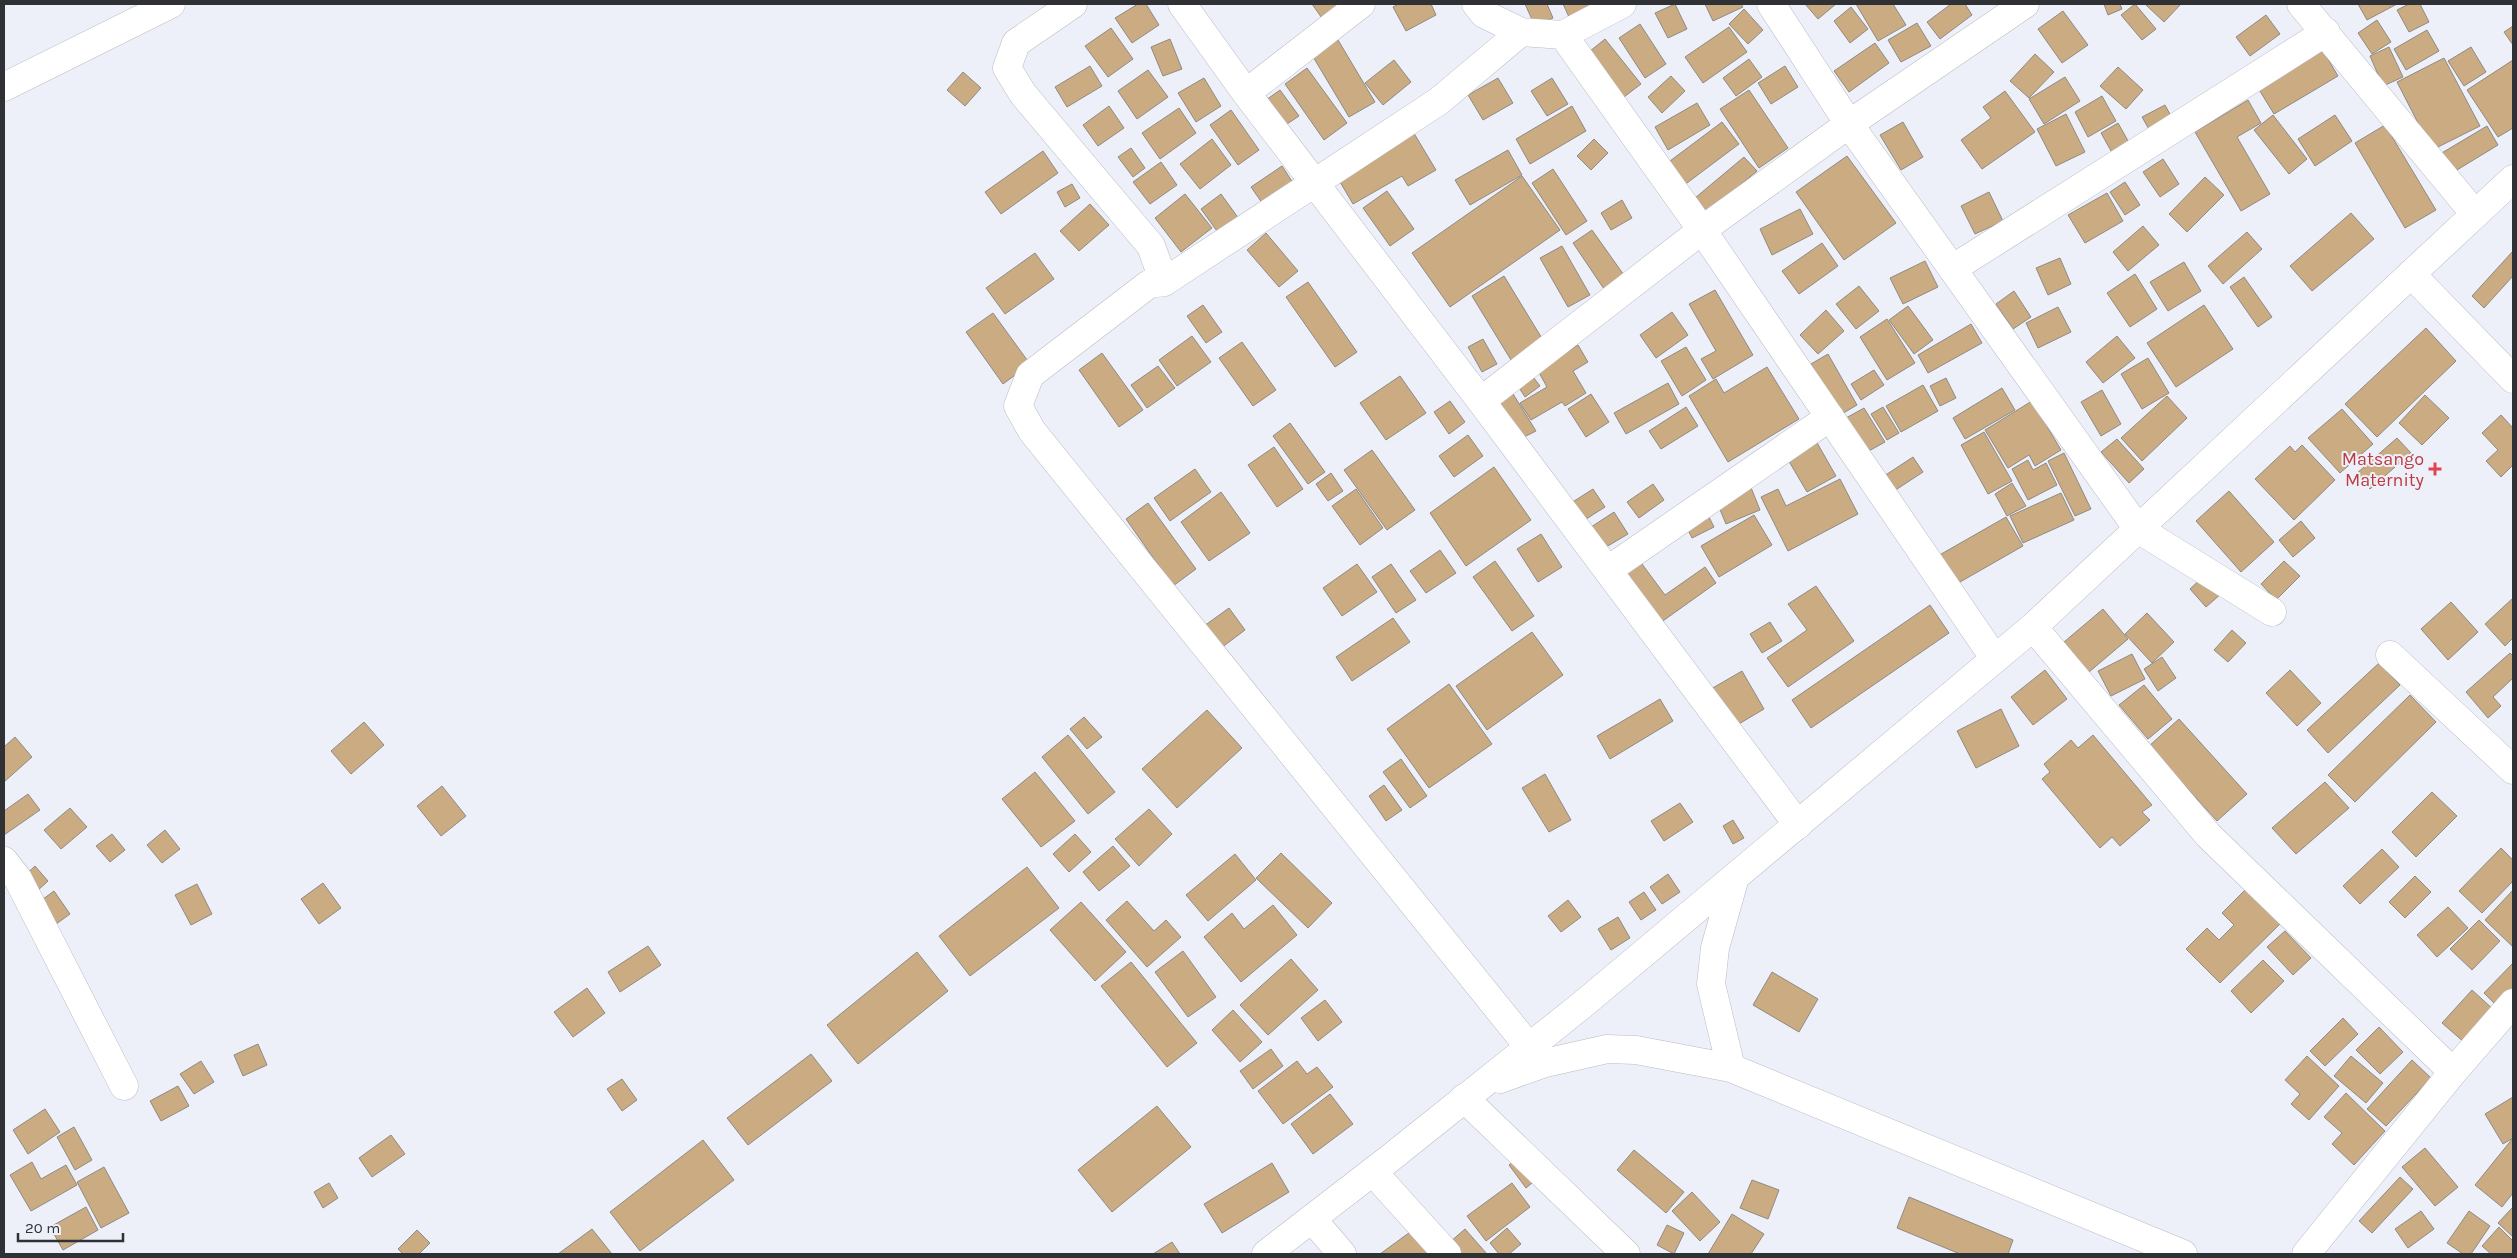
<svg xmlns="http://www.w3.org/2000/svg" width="2517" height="1258" font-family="Karla,sans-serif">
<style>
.building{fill:#caab82;stroke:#8f8a83}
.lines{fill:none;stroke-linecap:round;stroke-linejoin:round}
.street-casing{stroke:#b9bcc5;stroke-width:29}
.secondary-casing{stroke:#b9bcc5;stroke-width:29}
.street{stroke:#fff;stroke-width:28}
.secondary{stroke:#fff;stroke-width:28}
.health-dot{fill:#e0444e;stroke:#edf0f9;stroke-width:2}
.labels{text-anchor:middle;stroke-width:4;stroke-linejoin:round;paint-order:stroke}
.health-label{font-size:18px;fill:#be3a42;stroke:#edf0f9;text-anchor:end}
</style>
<rect width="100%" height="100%" fill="#edf0f9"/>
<path class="building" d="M1138,4H1146L1159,25L1132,43L1115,18Z
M1312,4H1349L1324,21Z
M1398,4H1431L1436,15L1406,31L1393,7Z
M1525,4H1547L1553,18L1535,26Z
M1563,4H1596L1569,17Z
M1675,4L1687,29L1668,38L1655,13Z
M1705,4H1741L1743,7L1713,21Z
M1805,4H1836L1818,19Z
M1856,4H1893L1906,25L1878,41Z
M1951,4H1965L1972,15L1940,39L1927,22Z
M2104,4H2120L2122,9L2108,15Z
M2135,4L2156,29L2142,40L2121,15Z
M2145,4H2181L2164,22Z
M2358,4H2397L2367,20Z
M2409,4H2420L2429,22L2409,32L2397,10Z
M1851,7L1868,29L1850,43L1834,21Z
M1744,9L1763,30L1748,44L1729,24Z
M2063,11L2088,45L2062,63L2038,29Z
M2266,15L2280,34L2250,56L2236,37Z
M2377,20L2391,42L2372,54L2358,33Z
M1917,23L1931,46L1901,62L1888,40Z
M1640,24L1666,64L1645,78L1619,38Z
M2513,26V45L2504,32Z
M1729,27L1747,52L1703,83L1685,57Z
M1111,28L1133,59L1108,77L1085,46Z
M2427,30L2439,51L2406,70L2394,49Z
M1170,39L1182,69L1163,76L1151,47Z
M1605,39L1641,84L1620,100L1584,56Z
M1338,40L1375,102L1349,117L1312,55Z
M1875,43L1889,63L1849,92L1834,71Z
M2389,47L2403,77L2383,86L2370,56Z
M2471,47L2486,72L2464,86L2448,61Z
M2322,49L2338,76L2274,114L2258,88Z
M2035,54L2054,72L2029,98L2010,81Z
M2444,58L2480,126L2432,150L2397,82Z
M1749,59L1762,77L1736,96L1723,78Z
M1394,60L1411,82L1383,105L1365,83Z
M2513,60V128L2498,137L2467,90Z
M1090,66L1102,86L1067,107L1055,87Z
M1785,66L1798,87L1771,104L1758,83Z
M2118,67L2143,90L2126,109L2100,86Z
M1307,68L1347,123L1324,140L1285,84Z
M1148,70L1168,97L1137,119L1118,91Z
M963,72L981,88L965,106L947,90Z
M1671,76L1685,91L1662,113L1648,97Z
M2065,77L2080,101L2044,124L2029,99Z
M1204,78L1221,106L1196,122L1178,93Z
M1498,78L1513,103L1483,120L1468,95Z
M1552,78L1568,104L1547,116L1531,91Z
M1280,90L1299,116L1284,126L1266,100Z
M1749,90L1788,148L1759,168L1720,109Z
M2005,91L2035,132L1982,169L1961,140L1991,118L1983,107Z
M2102,96L2116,121L2088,137L2075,112Z
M2248,100L2261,123L2237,137L2270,194L2241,211L2195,132Z
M1697,103L1710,125L1668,150L1655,127Z
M2165,105L2172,118L2150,131L2142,117Z
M1109,106L1124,128L1098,146L1083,125Z
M1572,106L1586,131L1530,164L1516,139Z
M1179,108L1196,133L1160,159L1142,133Z
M1231,110L1259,150L1238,165L1210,125Z
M2066,114L2085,152L2056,166L2037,129Z
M2273,115L2307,159L2289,174L2254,130Z
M2335,115L2352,141L2315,166L2298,139Z
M1722,122L1739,144L1683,186L1666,164Z
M1903,122L1923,157L1901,170L1880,135Z
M2118,123L2132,148L2115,158L2101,133Z
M1409,125L1436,170L1408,186L1402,176L1353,204L1333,170Z
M2385,125L2436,210L2405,228L2355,143Z
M2487,126L2498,145L2452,173L2440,154Z
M1212,139L1231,165L1200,189L1180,164Z
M1594,139L1608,153L1591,170L1577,156Z
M1131,148L1145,168L1133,177L1118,157Z
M1508,150L1522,175L1470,205L1455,180Z
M1043,151L1058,173L1001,214L985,192Z
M1847,156L1896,223L1844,260L1796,192Z
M1744,157L1757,171L1707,213L1695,198Z
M2163,159L2179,184L2160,197L2143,172Z
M1161,162L1177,185L1150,204L1133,182Z
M1282,166L1297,189L1267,210L1251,187Z
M1553,169L1587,221L1566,235L1532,183Z
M1522,176L1560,230L1450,307L1412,253Z
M2205,177L2224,195L2187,232L2169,214Z
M2125,182L2140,205L2125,215L2110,192Z
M1072,184L1080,198L1065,207L1057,192Z
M1387,191L1414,229L1390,246L1363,208Z
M1989,192L2003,221L1975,234L1961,206Z
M2107,193L2123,221L2085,243L2068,215Z
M1185,194L1212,228L1181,252L1155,218Z
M1221,194L1242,223L1222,238L1201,209Z
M1622,200L1632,218L1611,230L1601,213Z
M1090,204L1109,225L1079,251L1060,231Z
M1800,209L1813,234L1772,255L1760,229Z
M2351,213L2374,239L2312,291L2290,266Z
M2143,226L2159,245L2128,271L2113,252Z
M1592,230L1626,278L1606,292L1573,243Z
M2247,232L2262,249L2223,284L2208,266Z
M1266,233L1298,271L1279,287L1247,250Z
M1822,243L1838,266L1799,294L1782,271Z
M1562,246L1590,295L1568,307L1540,258Z
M2513,251V276L2484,308L2472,296Z
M1035,253L1054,279L1005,314L986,288Z
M2060,258L2071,284L2048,295L2036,268Z
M1925,261L1938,287L1903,304L1890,278Z
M2184,262L2201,291L2168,311L2150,282Z
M2135,274L2157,309L2130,327L2107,293Z
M1504,276L1543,340L1511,360L1472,296Z
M2244,277L2272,317L2258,327L2230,287Z
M1308,282L1357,352L1335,367L1286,297Z
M1859,286L1879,311L1856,329L1836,304Z
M1715,290L1753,355L1713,379L1701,359L1716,351L1689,304Z
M2014,291L2031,317L2013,329L1996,304Z
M1203,305L1222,332L1206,343L1187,316Z
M2204,305L2233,349L2176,387L2147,343Z
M1908,306L1933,340L1914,354L1889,320Z
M2058,307L2071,332L2038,348L2026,323Z
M1826,310L1844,331L1818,354L1800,335Z
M1672,312L1688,335L1656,358L1640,335Z
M993,313L1030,364L1003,384L966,332Z
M1887,319L1915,363L1887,380L1860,337Z
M1971,324L1982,343L1928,373L1918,355Z
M2426,328L2456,361L2377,437L2345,404Z
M1192,336L1211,362L1177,386L1159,360Z
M2117,336L2135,358L2103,383L2086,362Z
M1483,339L1497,364L1482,372L1468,347Z
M1242,342L1276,390L1253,406L1219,358Z
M1578,345L1588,362L1573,371L1586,393L1565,406L1562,402L1531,420L1520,403L1547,387L1537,369Z
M1686,347L1706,380L1682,396L1661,361Z
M1102,353L1143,410L1119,427L1079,370Z
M1828,354L1857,405L1840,415L1811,364Z
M2148,358L2169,393L2142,409L2121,374Z
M1158,366L1175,388L1147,408L1131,385Z
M1767,367L1799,419L1728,462L1689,396L1716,379L1724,393Z
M1874,370L1884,385L1861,400L1851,384Z
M1530,373L1540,386L1525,397L1516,383Z
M1400,376L1426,413L1386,440L1360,403Z
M1946,378L1956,398L1940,406L1930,386Z
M1668,383L1679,404L1626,434L1614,413Z
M1923,385L1938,411L1901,432L1886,406Z
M2002,388L2015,410L1965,439L1953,418Z
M1510,389L1536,431L1520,439L1495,398Z
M2102,390L2121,424L2101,436L2081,402Z
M1591,394L1609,422L1586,437L1568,409Z
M2425,395L2449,418L2422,445L2399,423Z
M2167,396L2187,418L2142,461L2121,438Z
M1450,401L1465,422L1449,434L1434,412Z
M2032,401L2061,450L2035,466L2029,455L2008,468L1985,430Z
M1686,407L1698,426L1661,449L1649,431Z
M1883,407L1899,433L1887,440L1871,414Z
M1864,408L1885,442L1867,452L1846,418Z
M2342,409L2373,444L2340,473L2308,438Z
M2501,415L2513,428V465L2501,477L2486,461L2498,450L2482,433Z
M1290,423L1325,472L1308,484L1273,436Z
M1984,432L2012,481L1988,494L1961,445Z
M1468,435L1483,456L1454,477L1439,456Z
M2397,438L2411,453L2370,489L2356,474Z
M2117,439L2144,469L2129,483L2101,452Z
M1816,441L1836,476L1807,492L1787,458Z
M2302,445L2335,480L2294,520L2255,479L2290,446L2295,452Z
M1274,447L1303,489L1277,507L1248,465Z
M1372,450L1415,510L1387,530L1344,470Z
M2064,453L2091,509L2075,516L2048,461Z
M1913,457L1923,472L1891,493L1881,478Z
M2028,460L2033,470L2046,463L2057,485L2028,500L2012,469Z
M1494,467L1531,520L1466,566L1430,513Z
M1195,469L1211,492L1170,521L1154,498Z
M1331,473L1343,491L1328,501L1316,484Z
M1840,479L1858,514L1788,551L1761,497L1778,489L1786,506Z
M2012,483L2026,506L2007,516L1995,494Z
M1653,484L1664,500L1639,518L1627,502Z
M1750,485L1760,510L1726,524L1716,500Z
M1356,489L1383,528L1360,545L1332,506Z
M1593,489L1605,507L1583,521L1571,503Z
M2229,491L2274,542L2241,572L2196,521Z
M1221,492L1250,533L1209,561L1181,522Z
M2061,493L2074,520L2023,543L2010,516Z
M1148,503L1196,569L1173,586L1126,519Z
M1704,507L1714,527L1692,538L1682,518Z
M1614,512L1628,534L1601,550L1588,529Z
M1754,515L1772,545L1719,577L1701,546Z
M2006,517L2023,546L1953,586L1936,557Z
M2301,521L2315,538L2293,557L2279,540Z
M1541,534L1562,567L1538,582L1517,549Z
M1440,550L1456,573L1426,593L1410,571Z
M1639,560L1665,595L1705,567L1716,583L1660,623L1623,571Z
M1495,561L1534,616L1512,631L1473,577Z
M2284,561L2300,576L2276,600L2261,584Z
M1357,564L1377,592L1342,616L1323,588Z
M1391,564L1416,600L1396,613L1372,577Z
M2206,574L2222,593L2206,607L2190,589Z
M1816,586L1854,641L1788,687L1767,658L1807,630L1788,604Z
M2513,598V638L2505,646L2485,624Z
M2451,602L2478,632L2448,660L2421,629Z
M1930,605L1949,633L1811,728L1792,700Z
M1229,608L1245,630L1221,648L1204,626Z
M2103,609L2128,639L2089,672L2064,642Z
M2147,613L2174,642L2152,663L2125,634Z
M1393,618L1410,642L1352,681L1336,657Z
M1770,622L1782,641L1762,653L1750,634Z
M2232,630L2246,643L2228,662L2214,650Z
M1532,632L1563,675L1487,730L1456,686Z
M2510,653L2513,656V678L2493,697L2501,706L2488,718L2466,692Z
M2132,654L2145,679L2111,696L2098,671Z
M2162,657L2176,678L2158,691L2144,669Z
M2379,663L2400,685L2328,753L2307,730Z
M2045,670L2067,699L2033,725L2011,697Z
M2290,670L2321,703L2297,726L2266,693Z
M1742,671L1764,709L1732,728L1711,689Z
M1449,684L1492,744L1429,788L1387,729Z
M2144,685L2172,719L2148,739L2119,705Z
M2410,695L2436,722L2355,802L2328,775Z
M1660,699L1673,721L1610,759L1597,736Z
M2001,709L2019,746L1976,768L1957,731Z
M1207,710L1242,748L1177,808L1142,769Z
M1084,717L1102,737L1087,749L1070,729Z
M2179,719L2247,794L2217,821L2149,746Z
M364,722L384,745L351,774L331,751Z
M1068,735L1115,792L1088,814L1042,757Z
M2093,735L2152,805L2142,812L2150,820L2120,846L2112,837L2100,848L2042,779L2050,772L2044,764L2071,740L2078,748Z
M15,737L32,757L4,782V747Z
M1401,759L1427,796L1410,808L1383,772Z
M1035,772L1075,821L1041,847L1002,799Z
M1545,774L1571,820L1549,832L1522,788Z
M2325,782L2349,808L2296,854L2272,828Z
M1384,785L1402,810L1386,821L1369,796Z
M442,786L466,816L441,836L417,806Z
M2432,792L2457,816L2416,857L2392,832Z
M28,794L40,810L4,835V811Z
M1680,803L1693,822L1664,841L1651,821Z
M70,808L87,827L61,849L44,830Z
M1149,809L1172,834L1139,866L1115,839Z
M1733,820L1744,838L1733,844L1723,826Z
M165,830L180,849L162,863L147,845Z
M112,834L125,850L110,862L96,846Z
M1075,834L1091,852L1069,872L1053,854Z
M1113,846L1130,866L1099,891L1083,872Z
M2501,848L2513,860V881L2482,913L2459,891Z
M2382,849L2399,867L2360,904L2343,886Z
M1281,853L1332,903L1308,928L1256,878Z
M1235,854L1256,880L1208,921L1186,895Z
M35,866L48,881L36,892L23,877Z
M1027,867L1059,908L970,976L939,936Z
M1668,874L1680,892L1662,904L1650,887Z
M2415,876L2431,892L2405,918L2389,902Z
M323,883L341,908L319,924L301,899Z
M197,884L212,914L191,925L175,895Z
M2247,888L2281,923L2220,983L2186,949L2207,928L2219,940L2234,925L2222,913Z
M2513,890V947L2485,920Z
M54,891L70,914L52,927L35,905Z
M1644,892L1656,910L1641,920L1629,902Z
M1568,900L1581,917L1561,932L1548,916Z
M1127,901L1154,931L1166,920L1181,937L1147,967L1106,920Z
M1081,902L1126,952L1095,981L1050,930Z
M1273,905L1297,935L1241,982L1204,937L1232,913L1244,929Z
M2448,907L2468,928L2437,957L2417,935Z
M1618,917L1630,938L1611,950L1598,929Z
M2479,920L2500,941L2472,970L2450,949Z
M2285,931L2311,958L2293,975L2267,947Z
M648,946L661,965L620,992L608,972Z
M1183,951L1216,997L1188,1017L1155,972Z
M917,952L948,991L858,1064L827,1025Z
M1291,959L1318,990L1268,1035L1240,1005Z
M2263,960L2284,981L2251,1013L2231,991Z
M1131,962L1197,1043L1167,1067L1101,986Z
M2513,963V994L2499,1008L2484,993Z
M1772,972L1818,999L1799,1032L1753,1005Z
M587,988L605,1013L573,1037L554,1012Z
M2472,990L2495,1011L2465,1043L2442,1023Z
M1325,1000L1342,1022L1318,1041L1301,1018Z
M1233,1010L1262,1042L1240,1062L1212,1030Z
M2343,1018L2358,1034L2325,1066L2310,1051Z
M2379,1027L2403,1052L2380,1074L2356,1050Z
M258,1044L267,1065L243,1076L234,1055Z
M1271,1049L1283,1066L1253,1089L1240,1071Z
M811,1054L832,1081L748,1145L727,1118Z
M2307,1056L2339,1086L2309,1120L2291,1104L2300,1094L2285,1080Z
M2351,1056L2383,1083L2366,1103L2334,1076Z
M2412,1060L2431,1078L2386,1126L2367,1109Z
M201,1061L214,1082L194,1094L180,1074Z
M1297,1061L1307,1074L1317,1067L1333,1087L1283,1124L1258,1091Z
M622,1079L637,1100L622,1111L607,1089Z
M178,1086L189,1106L161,1121L150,1101Z
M2346,1093L2385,1131L2354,1165L2332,1144L2342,1133L2324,1117Z
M1330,1094L1353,1124L1313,1154L1291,1124Z
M2513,1097V1138L2503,1144L2485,1114Z
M1157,1106L1191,1147L1112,1212L1078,1170Z
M45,1109L60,1132L28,1154L13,1130Z
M74,1127L92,1160L75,1170L57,1137Z
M391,1135L405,1154L372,1177L359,1158Z
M2513,1138V1193L2502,1207L2475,1185Z
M703,1140L734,1180L640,1251L610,1212Z
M2425,1148L2458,1187L2435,1206L2402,1167Z
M1634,1150L1684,1192L1666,1213L1617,1170Z
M1521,1156L1538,1178L1526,1188L1509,1165Z
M32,1162L41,1179L66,1165L77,1185L31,1211L10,1175Z
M1272,1163L1289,1192L1222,1233L1204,1204Z
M104,1167L129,1213L101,1228L77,1182Z
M2400,1177L2413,1189L2372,1233L2359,1221Z
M1752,1180L1779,1190L1768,1219L1740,1208Z
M329,1183L338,1198L323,1208L314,1192Z
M1512,1183L1530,1207L1486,1241L1467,1216Z
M1692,1192L1720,1222L1700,1241L1672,1211Z
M1909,1197L2013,1240L2008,1254H1960L1897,1228Z
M86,1207L98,1230L63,1250L50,1227Z
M2512,1208L2513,1209V1237L2498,1223Z
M2421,1211L2434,1229L2408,1248L2395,1229Z
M2469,1211L2490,1226L2471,1254H2463L2447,1243Z
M1732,1214L1764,1234L1751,1254H1708Z
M1667,1225L1684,1233L1674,1254L1657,1245Z
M1417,1227L1438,1254H1380Z
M2499,1227L2513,1241V1254H2491L2482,1246Z
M1507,1228L1521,1244L1509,1254H1499L1490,1243Z
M592,1229L612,1254H558Z
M1465,1229L1487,1254H1461L1450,1242Z
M417,1230L430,1243L419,1254H403L398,1249Z
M1172,1242L1180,1254H1153Z"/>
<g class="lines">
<g class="street-casing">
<path id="street" d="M1073,4L1016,43L1007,68L1023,94L1151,246L1164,282
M1182,4L1246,93L1481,401L1798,825
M1476,4L1484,14L1521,32L1563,35L1622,4
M1771,4L1849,124L2138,529L2272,612
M2301,4L2475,214
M1521,32L1439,101L1164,282L1149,284L1030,375L1018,406L1032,431L1529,1047
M1563,35L1702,230L1995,659
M4,87L171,4
M1246,93L1361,4
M1952,269L2326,32
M2411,274L2513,379
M1481,401L1702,230L1849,124L2025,4
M1608,570L1830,417
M2033,627L2208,835L2453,1072
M2390,655L2513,770
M4,861L18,879L124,1086
M1464,1098L1626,1254
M1373,1172L1447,1254
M1312,1219L1342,1254
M2306,1254L2453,1072L2513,1003"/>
</g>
<g class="secondary-casing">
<path id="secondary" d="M1731,1068L1711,984L1715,948L1735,877
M1500,1079L1545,1063L1607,1049L1636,1050L1731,1068L2183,1254
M1266,1254L1389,1159L1582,1005L2033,627L2513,179"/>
</g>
<use href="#street" class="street"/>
<use href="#secondary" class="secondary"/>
</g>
<path class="health-dot" d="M2432.5 461.5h5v5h5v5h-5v5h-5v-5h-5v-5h5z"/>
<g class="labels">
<g class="health-label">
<text x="2424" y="465">Matsango<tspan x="2424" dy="21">Maternity</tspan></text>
</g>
</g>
<rect width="2517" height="1258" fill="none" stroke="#303134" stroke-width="10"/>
<path d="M18 1233v8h105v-8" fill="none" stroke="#303134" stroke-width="2.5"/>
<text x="25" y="1233" font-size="15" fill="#303134" stroke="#edf0f9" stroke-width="4" paint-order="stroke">20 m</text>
</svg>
